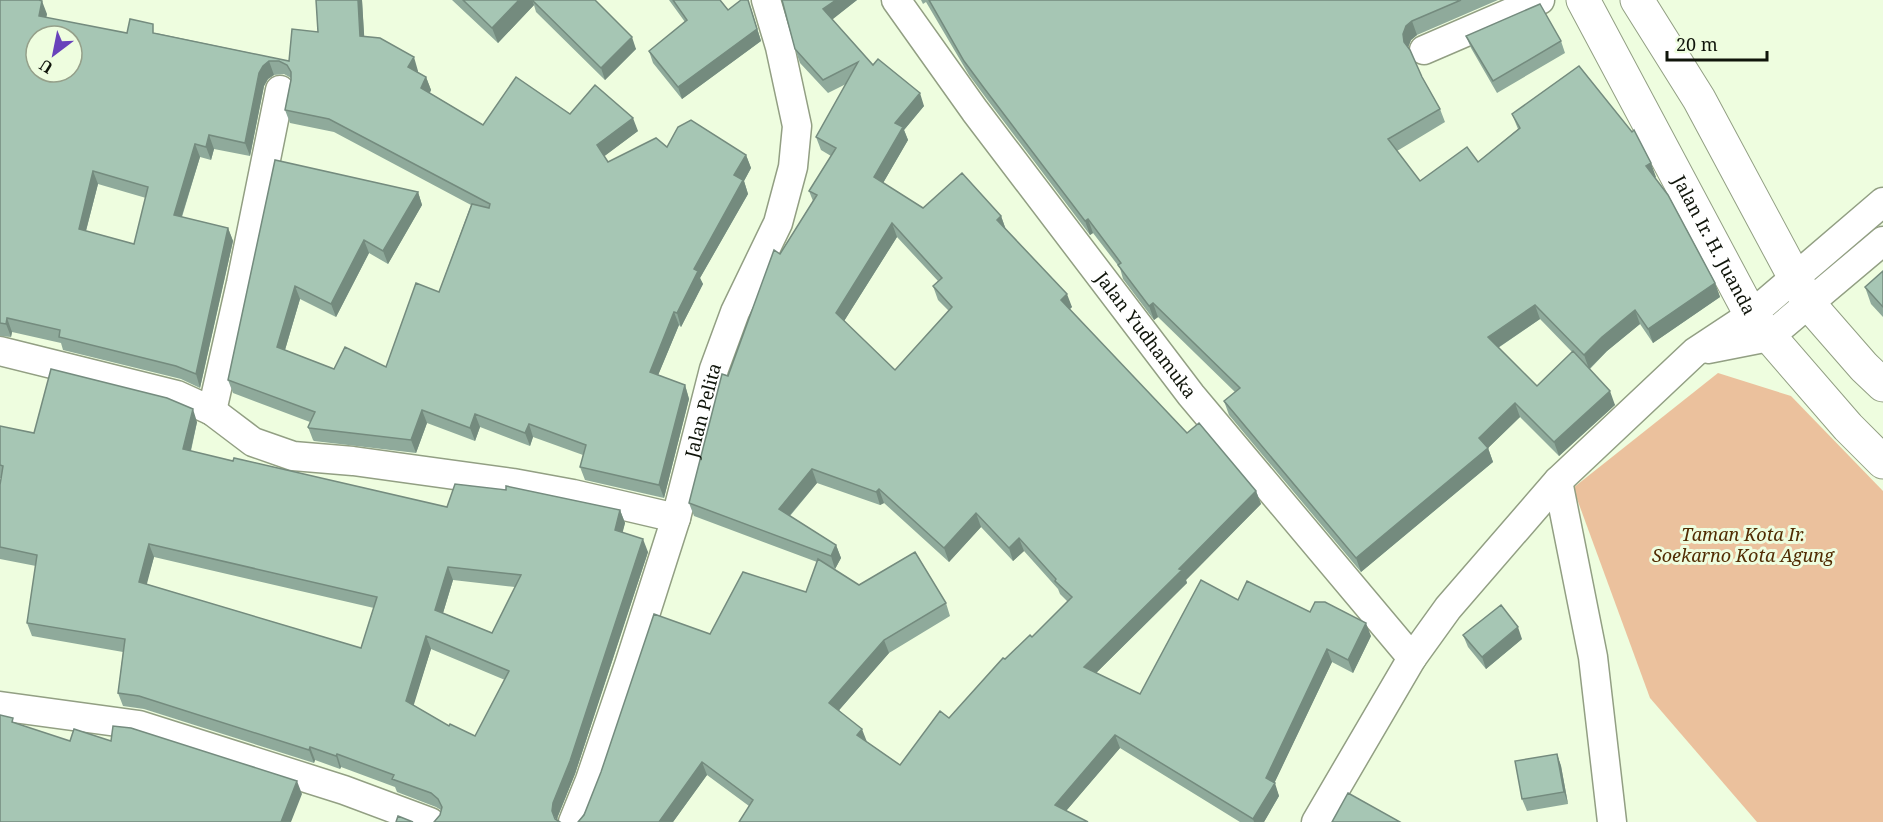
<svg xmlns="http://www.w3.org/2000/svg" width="1883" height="822" font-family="'Noto Serif',serif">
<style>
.green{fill:#ebc19d}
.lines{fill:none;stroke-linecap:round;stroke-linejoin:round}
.street-casing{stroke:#929f83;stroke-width:31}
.highway-casing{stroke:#929f83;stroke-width:35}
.street{stroke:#fff;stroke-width:28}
.highway{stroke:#fff;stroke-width:33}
.wall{fill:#8faa9b;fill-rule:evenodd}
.shaded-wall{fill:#748b7e}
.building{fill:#a6c6b4;stroke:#748b7e;stroke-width:1.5;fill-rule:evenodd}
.labels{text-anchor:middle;stroke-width:6;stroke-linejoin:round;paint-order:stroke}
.street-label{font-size:18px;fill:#10150b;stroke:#eefddf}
.park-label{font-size:18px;font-style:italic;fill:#512c03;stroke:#eefddf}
</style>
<rect width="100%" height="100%" fill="#eefddf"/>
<path class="green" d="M1718,373L1791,396L1883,491V822H1757L1650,698L1573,488Z"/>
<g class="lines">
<g class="street-casing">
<g id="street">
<path id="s1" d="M896,0L975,111L1191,395L1412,658"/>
<path d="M1424,50L1540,0"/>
<path d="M1708,349L1769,337L1883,241"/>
<path d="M0,351L177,395L212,411L253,442L293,456L353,461L513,483L573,494L676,518"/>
<path d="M212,411L241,283L280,90"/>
<path d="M1558,481L1593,657L1612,822"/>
<path d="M0,706L139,725L344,790L430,822"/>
<path id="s2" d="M573,822L590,780L629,665L676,518L714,369L735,312L778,223L793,167L797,126L780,47L766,0"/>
<path d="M1316,822L1412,658L1448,608L1558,481L1695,352L1751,315L1883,202"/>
</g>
</g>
<g class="highway-casing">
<g id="highway">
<path id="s3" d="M1583,0L1751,315L1848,427L1883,462"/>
<path d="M1637,0L1699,99L1809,304L1864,367L1883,385"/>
</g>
</g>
<use href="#street" class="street"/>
<use href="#highway" class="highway"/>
</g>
<path class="wall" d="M0,0L47,14L46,18L127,33H156L289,61L318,32L316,0H362L364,36L418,71V72L426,77L431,90L430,93L483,125L570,114L638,131L604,156L608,162L667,147L746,155L751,168L744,181L748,194L700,278L703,284L681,327L679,325L658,375L685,385L689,399L664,498L585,480L580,467L583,455L533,437L530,446L480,427L475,441L427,423L416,453L314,441L313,440L308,427L310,422L233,393L228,380L275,160L418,192L422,205L388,264L369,253L336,317L300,299L285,350L334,369L386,367L439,292L471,205L334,132L290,123L285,110L291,78L284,74L274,75L268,79L264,86L250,156L214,149L211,160L200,157L182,217L228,228L233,241L200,388L181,379L63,350L61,343L12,332L11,337L0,336ZM98,184L146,198L134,244L86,231Z
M452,0H595L636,49L605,80L536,12L534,5L498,43Z
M669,0H720L728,10L751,8L761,41L682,99L653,63L649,51L685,22Z
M782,0H857L832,19L873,65L924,106L904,130L908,140L883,183L923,208L1001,216L1006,230L1072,307L1069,310L1187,433L1256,491L1261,504L1186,580L1187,583L1096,673L1140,694L1238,600L1310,612L1371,636L1353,673L1332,662L1274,783L1279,796L1264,822H1240L1120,748L1066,811L749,806L707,775L673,822H578L710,634L806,592L817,562L694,516L689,503L728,376L780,254L813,201L809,191L831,156L821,150L816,137L846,84L828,93L800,63L795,49ZM897,237L938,281L933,286L938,300L949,311L895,370L844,321ZM817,483L880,505L884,503L949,562L981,527L1013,561L1024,551L1058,589L1060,594L1068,602L1032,637L1005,659L949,718L900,765L867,742L839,710L889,653L950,616L946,603L859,585L830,567L835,569L841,558L836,545L790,516Z
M921,0H1498L1417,35L1411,40L1408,47L1422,77L1440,109L1445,122L1397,151L1420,181L1478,162L1518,129L1512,114L1656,177H1655L1715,283L1720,297L1653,343L1640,324L1607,351L1590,369L1615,405L1559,456L1520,417L1488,448L1493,462L1361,572L1229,415L1224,401L1235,392L1158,317L1154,320L1123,279L1120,268L1093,233L1090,235L989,102L969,75L926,2L923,4ZM1540,319L1572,352L1537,386L1498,348Z
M1466,36L1561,41L1565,53L1497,93L1471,48Z
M1883,271V317L1871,304L1865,287Z
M197,422L191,451L233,461L447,507L620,510L625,523L622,533L648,552L575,774L558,816L436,821L440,815L441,810L436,807L397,792L395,787L341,767L340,769L315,760L314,763L144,709L123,706L118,693L123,652L32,636L27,623L36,566L0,559V485L1,478H0V426L34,433ZM154,557L374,608L361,648L146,584ZM453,580L515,587L492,633L443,613ZM431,649L505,680L475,736L449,726L413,705Z
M1463,635L1522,639L1486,669L1468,647Z
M1557,754L1561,766L1568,804L1527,811L1522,799Z"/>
<path class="shaded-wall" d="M358,0H362L365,49L360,36Z
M519,0H532L534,5L498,43L492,28Z
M748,0L761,41L682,99L678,87Z
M836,0H857L828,23L823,9Z
M42,1L47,14L43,29L39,16Z
M1412,21L1417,35L1411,40L1408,48L1404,42L1403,34L1406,26Z
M632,37L636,49L605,80L601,68Z
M414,57L418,71L413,80L408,67Z
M269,61L274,75L268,79L264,86L250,156L245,143L259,73L263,66Z
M426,77L431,90L425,101L421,88Z
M920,93L924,106L904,130L908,140L879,190L874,177L895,123Z
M633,118L638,131L602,158L597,145Z
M209,135L214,149L211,160L206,147Z
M195,144L200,157L178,228L174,215Z
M746,155L751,168L744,181L748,194L700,278L703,284L681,327L677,313L694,269L734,175Z
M1651,163L1656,177L1651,180L1646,166Z
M93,171L98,184L83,242L79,229Z
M418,192L422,205L388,264L383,251Z
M1001,216L1006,230L997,220Z
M1088,219L1093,233L1090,235L1085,221Z
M892,223L897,237L841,326L836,313Z
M228,228L233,241L200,388L196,374Z
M364,240L369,253L336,317L331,304Z
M1715,283L1720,297L1653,343L1648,329Z
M295,286L300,299L282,360L277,347Z
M1067,294L1072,307L1065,313L1061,300Z
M1153,303L1158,317L1154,320L1149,306Z
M1535,305L1540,319L1493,351L1488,337Z
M1635,310L1640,324L1607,351L1589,369L1584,355L1602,337Z
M674,312L679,325L654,385L650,372Z
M7,318L12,332L11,337L6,324Z
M685,385L689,399L664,498L659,485Z
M1610,391L1615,405L1559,456L1554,442Z
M1515,403L1520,417L1488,448L1493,462L1361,572L1356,558Z
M193,409L197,422L188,462L183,449Z
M422,410L427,423L416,453L411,440Z
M475,414L480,427L475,441L470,428Z
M529,424L533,437L530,446L525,433Z
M812,469L817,483L784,522L779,509Z
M879,489L884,503L880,505L876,492Z
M1256,491L1261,504L1186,580L1187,583L1089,680L1084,667L1179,569Z
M620,510L625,523L620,543L615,530Z
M976,513L981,527L949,562L944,548Z
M1019,538L1024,551L1013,561L1009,548Z
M643,539L648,552L575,774L558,816L557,822L552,811L553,803Z
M149,544L154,557L144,595L139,582Z
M836,545L841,558L835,569L831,556Z
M448,567L453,580L440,623L435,610Z
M1366,623L1371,636L1353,673L1348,660Z
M1518,627L1522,639L1486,669L1482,657Z
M426,636L431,649L411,714L406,701Z
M884,640L889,653L834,716L829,703Z
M1327,649L1332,662L1273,786L1275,783L1279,796L1264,822H1254L1253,819L1266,778Z
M862,729L867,742L857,735Z
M1115,735L1120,748L1060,818L1055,805Z
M310,747L315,760L314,763L309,750Z
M337,754L341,767L340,769L336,756Z
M1557,754L1561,766L1568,804L1564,792Z
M702,762L707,775L673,822H659Z
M297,781L302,794L291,822H281Z"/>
<path class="building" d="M0,0H39L42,1L39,16L127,33L130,19L153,24V33L289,61L292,29L318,32L316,0H358L360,36L380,38L414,57L408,67L426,77L421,88L483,125L516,77L570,114L595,85L633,118L597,145L608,162L656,138L667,147L678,127L691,120L746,155L734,175L743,180L694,269L698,271L677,313L674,312L650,372L685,385L659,485L580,467L586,445L529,424L525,433L475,414L470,428L422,410L411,440L309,428L308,427L315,412L228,380L275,160L418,192L383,251L364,240L331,304L295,286L277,347L334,369L345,347L386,367L416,283L439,292L472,204L489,208L490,204L329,119L285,110L291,80V72L287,65L279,61H269L263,66L259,73L245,143L209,135L206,147L195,144L174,215L228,228L196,374L176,366L59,337L60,330L7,318L6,324L0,323ZM36,36H72V72H36ZM93,171L148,187L134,244L79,229Z
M463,0H519L492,28Z
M532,0H595L632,37L601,68Z
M673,0H720L728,10L741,0H748L757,29L678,87L649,51L687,20Z
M782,0H836L823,9L873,65L878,59L920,93L895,123L903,127L874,177L923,208L962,173L1001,216L997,220L1067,294L1061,300L1187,433L1199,423L1256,491L1179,569L1182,570L1084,667L1140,694L1201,580L1238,600L1247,581L1310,612L1315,602H1325L1366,623L1348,660L1327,649L1266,778L1275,783L1253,819L1115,735L1055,805L1088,822H739L753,800L702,762L659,822H578L584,815L601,772L654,614L710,634L743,572L806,592L818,559L859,585L915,552L946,603L884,640L829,703L862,729L857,735L900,765L940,711L949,718L1003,658L1005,659L1030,635L1032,637L1072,597L1055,581L1056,579L1019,538L1009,548L976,513L944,548L879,489L876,492L812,469L779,509L836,545L831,556L689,503L722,374L728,376L774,250L780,254L817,195L809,191L836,148L816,137L858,62L823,80L795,49ZM892,223L942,278L933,286L952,307L895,370L836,313Z
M929,0H1461L1412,21L1406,26L1403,34L1404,42L1410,50L1422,77L1440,109L1388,139L1420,181L1467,147L1478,162L1520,128L1512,114L1579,66L1632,132L1634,130L1651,163L1646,166L1668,195L1715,283L1648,329L1635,310L1602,337L1584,355L1535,305L1488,337L1537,386L1573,351L1610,391L1554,442L1515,403L1479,438L1488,448L1356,558L1224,401L1240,388L1153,303L1149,306L1118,265L1121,263L1088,219L1085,221L984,88L964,61Z
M1540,4L1561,41L1493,81L1466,36Z
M1883,271V307L1865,287Z
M51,369L167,398L193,409L183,449L233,461L234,458L447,507L455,484L506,490V486L620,510L615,530L643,539L570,761L553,803L552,811L555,819L560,822H434L440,815L442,807L438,799L431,793L392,779L394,775L337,754L336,756L310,747L309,750L139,696L118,693L125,639L27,623L37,555L0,547V485L3,466L0,465V426L34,433ZM149,544L377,597L361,648L139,582ZM448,567L521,575L492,633L435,610ZM426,636L509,671L475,736L450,724L449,726L406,701Z
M1501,605L1518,627L1482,657L1463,635Z
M0,715L13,718L12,722L70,741L74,729L111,741L113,726L131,728L297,781L281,822H0Z
M1557,754L1564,792L1522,799L1515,761Z
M1348,793L1400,822H1332Z
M398,816L413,822H396Z"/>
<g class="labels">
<g class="street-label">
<text dy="6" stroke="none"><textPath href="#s3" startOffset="278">Jalan Ir. H. Juanda</textPath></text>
<text dy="6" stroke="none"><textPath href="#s1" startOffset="418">Jalan Yudhamuka</textPath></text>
<text dy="6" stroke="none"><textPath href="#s2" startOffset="432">Jalan Pelita</textPath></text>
</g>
<g class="park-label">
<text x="1743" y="541">Taman Kota Ir.<tspan x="1743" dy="21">Soekarno Kota Agung</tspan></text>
</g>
</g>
<g transform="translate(54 54) rotate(212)"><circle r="28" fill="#eefddf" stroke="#95a08a" stroke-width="1.5"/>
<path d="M0-4.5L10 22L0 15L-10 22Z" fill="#6842bb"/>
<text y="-9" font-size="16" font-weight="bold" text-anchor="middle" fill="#10150b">U</text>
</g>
<path d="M1667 51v9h100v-9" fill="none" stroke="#10150b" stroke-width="3"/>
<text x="1676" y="51" font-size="18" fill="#10150b" stroke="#eefddf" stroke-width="4.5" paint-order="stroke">20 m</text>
</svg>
